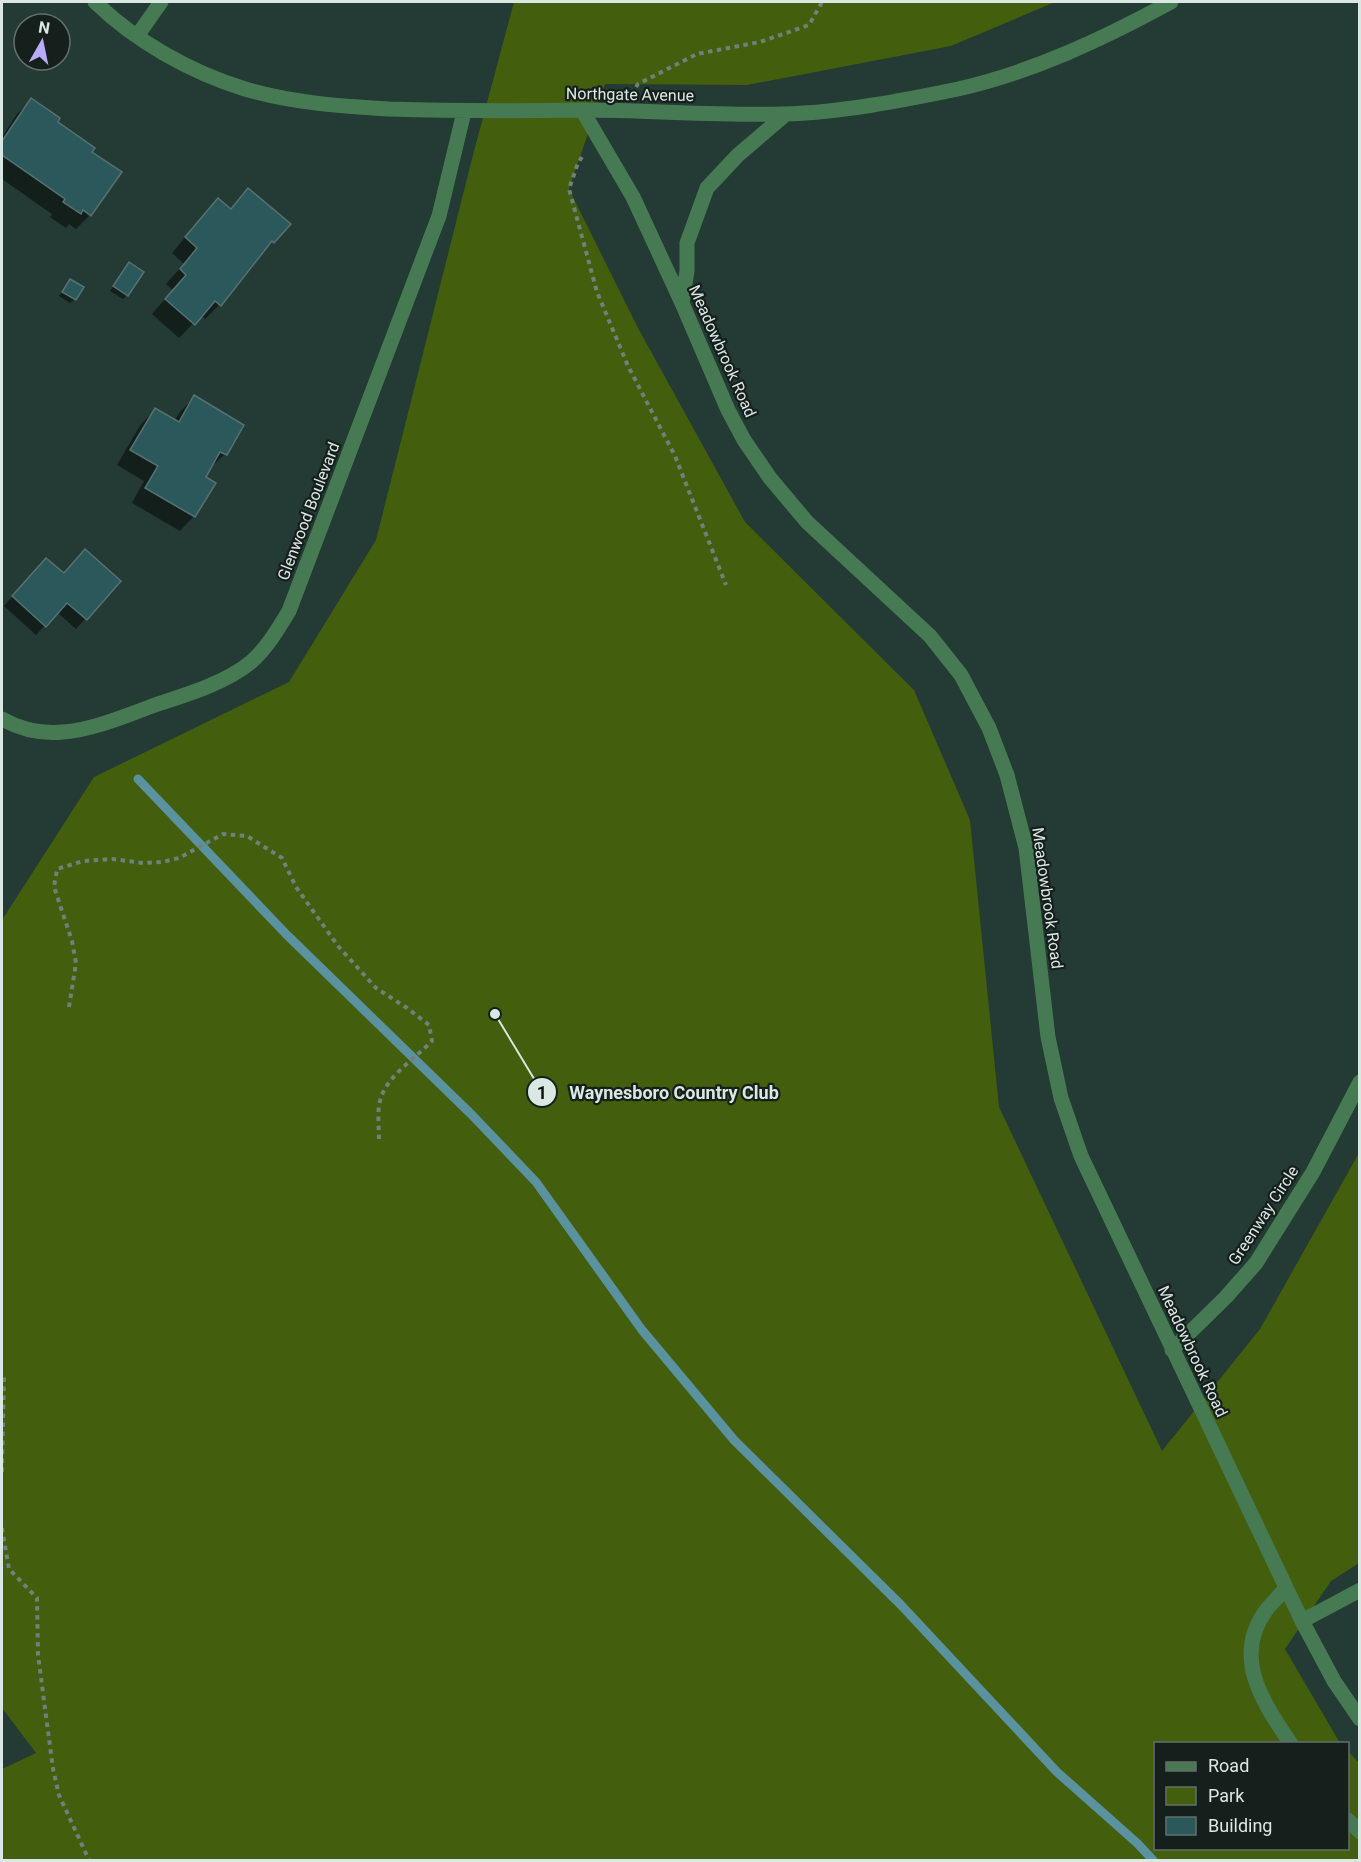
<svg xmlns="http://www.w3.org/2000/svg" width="1361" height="1862" font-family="Roboto,sans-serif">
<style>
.green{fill:#435e0c}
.shadow{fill:#0007}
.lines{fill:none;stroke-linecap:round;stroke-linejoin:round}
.stream{stroke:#5b929f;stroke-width:9}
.building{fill:#2b595b;stroke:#587172;stroke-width:1.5}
.path{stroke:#6e817b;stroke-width:4;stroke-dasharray:4.5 4.5;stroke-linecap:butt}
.minor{stroke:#457a52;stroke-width:15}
.labels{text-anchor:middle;stroke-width:4.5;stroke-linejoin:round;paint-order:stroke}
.street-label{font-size:16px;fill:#dae7e2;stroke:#151f1c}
.leader{fill:none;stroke:#dae7e2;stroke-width:2}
.callout-dot{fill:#dae7e2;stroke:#151f1c;stroke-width:2}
.mark-label{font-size:18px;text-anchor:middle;font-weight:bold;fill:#111}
.callout-label{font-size:18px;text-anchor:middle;font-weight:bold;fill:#dae7e2;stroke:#151f1c;stroke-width:4.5;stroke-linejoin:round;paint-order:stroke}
</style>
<rect width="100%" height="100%" fill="#243a34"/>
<path class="green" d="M514,2H1055L951,46L747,85L605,84L569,189L638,328L745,522L914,690L970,820L999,1107L1162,1451L1260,1329L1359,1153V1563L1331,1581L1285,1649L1340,1743L1156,1744V1848H1348V1751L1359,1763V1860H2V1769L36,1753L2,1708V920L94,777L289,682L376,540L474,151Z"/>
<path class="shadow" d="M32,100L90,153V215L76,229L69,224L66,228L50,217L52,214L2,179V137L17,114Z
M248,190L273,242L259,256L219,305L205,319L201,315L179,338L152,314L173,290L166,284L184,264L172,253L204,215L229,210Z
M125,269L127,295L123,299L110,291Z
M66,285L75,299L70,303L59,296Z
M194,397L225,454L210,468L204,478L194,516L180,531L132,503L144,481L117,465L141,424L155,410L174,421L180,412Z
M37,569L63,575L119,581L76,629L57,612L36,635L4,606Z"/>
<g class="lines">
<path class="stream" d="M138,779L286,934L472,1115L536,1182L642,1330L734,1440L901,1605L1057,1772L1137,1843L1153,1860"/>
</g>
<path class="building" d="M31,98L60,118L58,122L95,148L92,152L122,172L91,216L83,210L81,214L63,202L65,199L2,155V141Z
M248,188L291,224L274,243L272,241L221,306L215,301L195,325L165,299L186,275L180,269L197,248L185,237L218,198L231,209Z
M129,262L144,272L128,296L113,286Z
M70,279L84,287L76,300L62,292Z
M194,395L244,425L227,455L220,452L206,477L216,483L195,517L145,488L158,466L130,450L155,408L179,422Z
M85,549L121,581L87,620L67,603L46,627L12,596L46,558L64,573Z"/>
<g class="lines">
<path class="path" d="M636,87L638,84L697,54L760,42L809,25L822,2
M582,157L578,163L569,189L597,292L628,366L675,456L726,585
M69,1007L76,963L72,941L54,887L57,869L83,861L112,859L143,863L162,862L179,858L223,834L247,836L282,858L296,887L338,946L376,988L407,1008L429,1025L432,1041C415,1059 386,1076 380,1101C377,1113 379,1128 379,1139
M2,1472L4,1377
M2,1528L9,1569L37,1598L38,1655L53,1769L59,1795L89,1860"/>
<path class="minor" d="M95,2C135,41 190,72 245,89C292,103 341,106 389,109C454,111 517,111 581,110C649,110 717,116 784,114C838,113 905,100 958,89C1033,72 1103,39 1171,2
M137,36L161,2
M582,110L633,197L682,303L728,410L744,440L770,478L807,522L930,636L961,675L989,728L1007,775L1026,848L1048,1037L1061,1098L1081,1156L1302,1621L1334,1681L1360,1719
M682,303L687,271V243L707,188L738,155L786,114
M2,719C20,729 42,734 63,732C92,730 128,715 155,705C185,695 226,683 251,662C267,648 278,629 289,611L439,216L464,112
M1172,1350L1226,1297L1256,1263L1313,1172L1360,1082
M1286,1588C1280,1595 1273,1602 1267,1609C1231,1657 1263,1702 1291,1744
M1302,1621L1360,1590
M1348,1820L1360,1832"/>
</g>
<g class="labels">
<g class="street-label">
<text transform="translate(630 94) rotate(1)" y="6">Northgate Avenue</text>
<text transform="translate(723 351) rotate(66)" y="6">Meadowbrook Road</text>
<text transform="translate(308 511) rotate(-69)" y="6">Glenwood Boulevard</text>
<text transform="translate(1048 898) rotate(82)" y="6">Meadowbrook Road</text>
<text transform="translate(1263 1215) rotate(-57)" y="6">Greenway Circle</text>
<text transform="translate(1193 1351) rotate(65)" y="6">Meadowbrook Road</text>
</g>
</g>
<path class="leader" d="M495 1014L542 1092"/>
<g class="callout-dot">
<circle cx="495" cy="1014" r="6"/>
<circle cx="542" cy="1092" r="15"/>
</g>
<g class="mark-label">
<text x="542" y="1099">1</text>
</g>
<g class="callout-label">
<text x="674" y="1099">Waynesboro Country Club</text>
</g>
<rect width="1361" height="1862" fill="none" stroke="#dae7e2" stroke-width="6"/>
<rect x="1154" y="1742" width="195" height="108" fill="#151f1c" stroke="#646f6b" stroke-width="1.5"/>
<rect x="1166" y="1762" width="30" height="9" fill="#457a52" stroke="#646f6b" stroke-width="1.5"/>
<text x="1208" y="1772" font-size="18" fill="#dae7e2">Road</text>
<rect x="1166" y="1787" width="30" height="18" fill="#435e0c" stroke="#646f6b" stroke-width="1.5"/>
<text x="1208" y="1802" font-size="18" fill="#dae7e2">Park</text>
<rect x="1166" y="1817" width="30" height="18" fill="#2b595b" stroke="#646f6b" stroke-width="1.5"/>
<text x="1208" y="1832" font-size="18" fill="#dae7e2">Building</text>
<g transform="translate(42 42) rotate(9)"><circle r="28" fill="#151f1c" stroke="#646f6b" stroke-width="1.5"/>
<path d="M0-4.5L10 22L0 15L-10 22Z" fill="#b8abf7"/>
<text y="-9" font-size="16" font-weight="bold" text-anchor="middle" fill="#dae7e2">N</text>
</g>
</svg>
